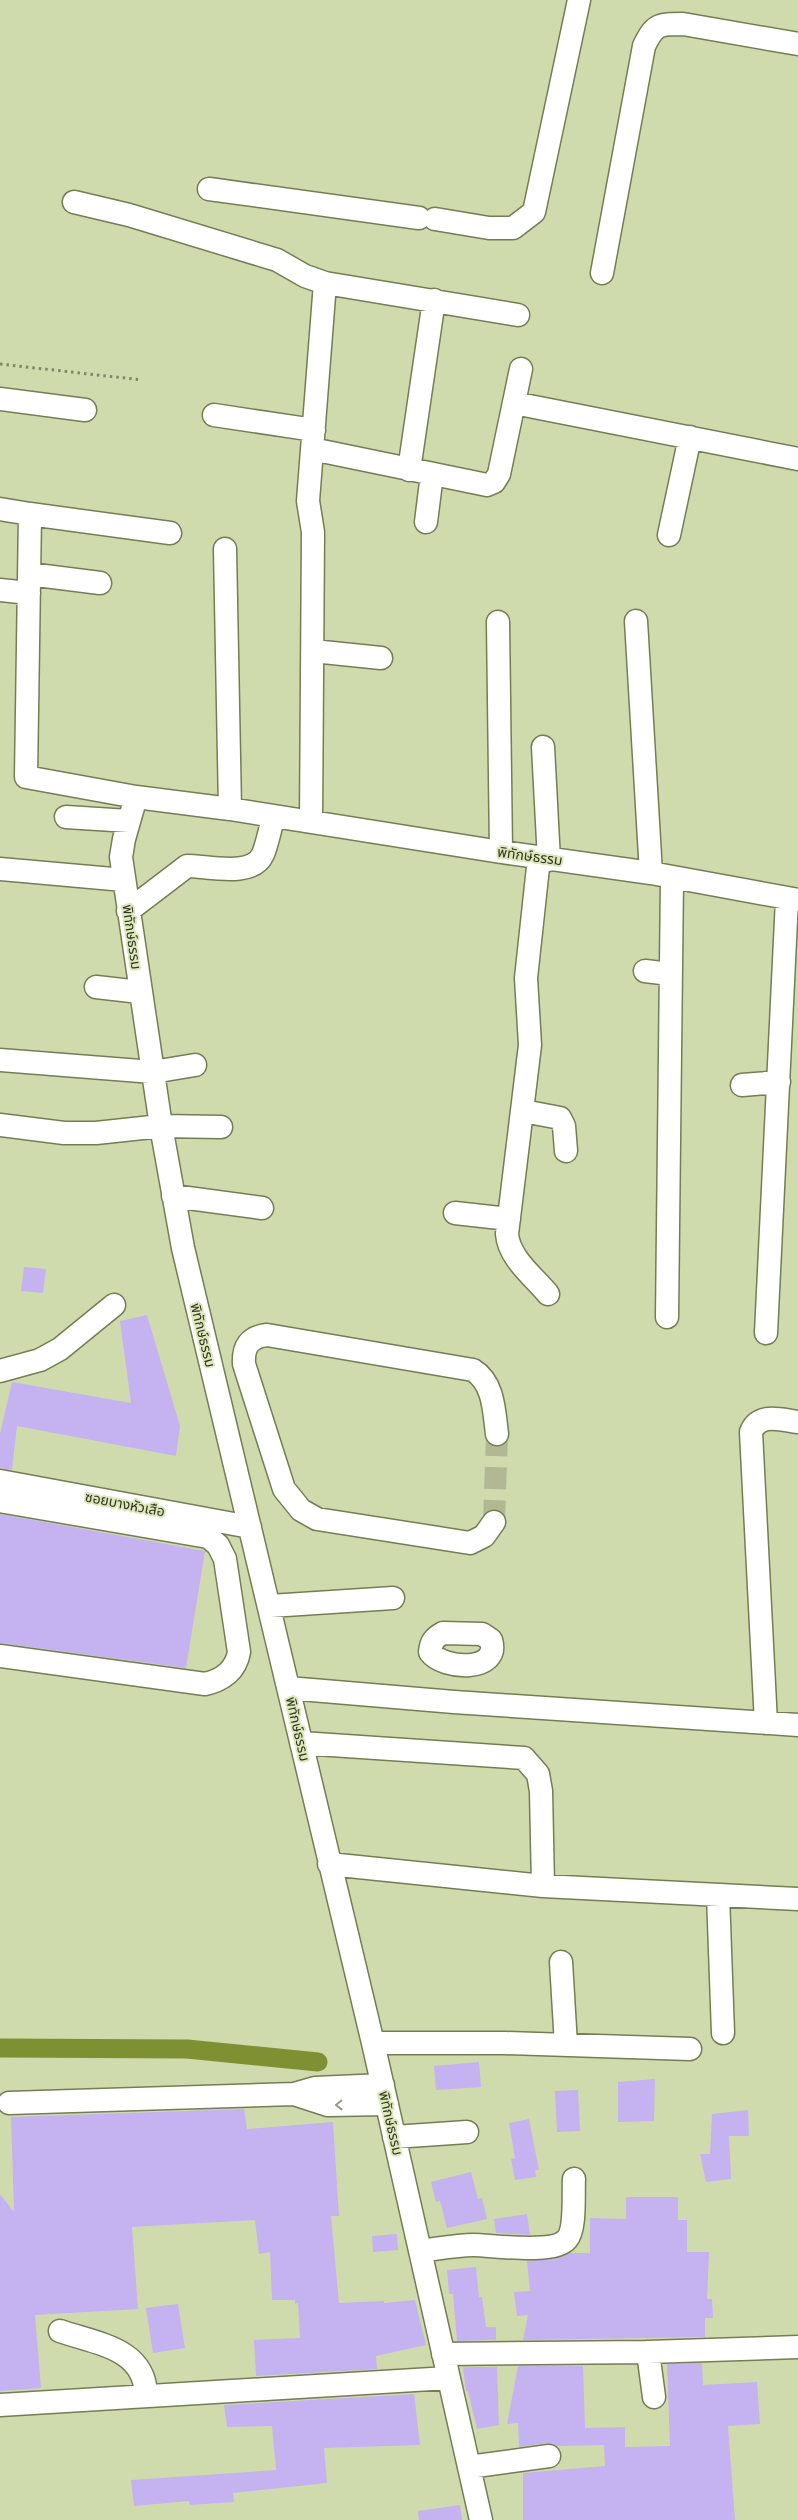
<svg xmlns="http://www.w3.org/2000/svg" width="798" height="2520" font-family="'DM Sans','Noto Sans Thai',sans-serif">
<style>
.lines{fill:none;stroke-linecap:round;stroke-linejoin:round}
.canal{stroke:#7f9033;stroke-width:19}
.building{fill:#c5b2f0}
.minor-tunnel{stroke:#b0b991;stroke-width:22;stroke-dasharray:22 11;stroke-linecap:butt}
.minor-casing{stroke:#747d53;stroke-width:25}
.path{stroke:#7f8666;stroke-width:3;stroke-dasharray:2.5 4;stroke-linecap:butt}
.minor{stroke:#fff;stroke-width:22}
.oneway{stroke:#979990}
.labels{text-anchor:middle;stroke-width:4;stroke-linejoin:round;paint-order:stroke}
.street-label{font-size:14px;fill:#2f3321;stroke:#dde8ba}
</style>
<rect width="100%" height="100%" fill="#d0dbad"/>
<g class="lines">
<path class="canal" d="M0,2048L187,2049L318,2062"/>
</g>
<path class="building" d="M24,1267L46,1269L43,1293L21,1291Z
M147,1315L180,1426L176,1456L17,1426L12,1470L0,1468V1434L12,1382L131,1403L120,1321Z
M0,1514L205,1551L186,1668L0,1643Z
M479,2062L481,2087L436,2090L434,2066Z
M655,2079L654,2121L618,2122V2082Z
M578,2090L580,2131L557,2132L555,2091Z
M244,2109L247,2129L333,2122L339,2216H331L339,2303L384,2301V2303L415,2300L426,2345L376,2356L377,2369L256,2376L254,2340L300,2338L298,2303L295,2304V2300H272L270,2252L259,2254L255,2220L132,2227L138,2309L35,2315L41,2388L0,2391V2194L14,2212L11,2117Z
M748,2110L749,2136H729L731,2179L706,2182L700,2154H710L712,2114Z
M529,2119L539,2170H535L536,2177L515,2180L511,2159L515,2158L509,2123Z
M471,2172L478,2199L482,2198L487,2219L447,2228L440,2201L436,2202L431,2182Z
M626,2197H678V2220H687V2252H709L707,2299H712L713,2318H705V2337L523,2340L528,2315L517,2316L514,2292L530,2291L527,2261L553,2259L570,2253H590V2218L626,2219Z
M527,2214L530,2235L496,2233L494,2219Z
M397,2234L398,2250L373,2252L372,2236Z
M476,2267L479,2297H482L486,2327H496V2340L457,2341L453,2294H449L447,2270Z
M178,2304L185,2348L153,2353L146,2308Z
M702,2363L703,2385L757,2382L760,2424L728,2426L735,2520H523V2473L605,2466L604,2445L557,2446L547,2443L519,2447L518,2423L507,2424L518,2366H583L585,2428L625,2427V2447L670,2446L667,2364Z
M463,2367H497L499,2425L477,2429L468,2391H466Z
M414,2394L420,2445L324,2448L327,2483L233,2493L234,2502L190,2505L189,2501L134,2506L131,2480L276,2470L272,2426L227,2427L224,2405Z
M460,2505L462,2520H419L418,2511Z"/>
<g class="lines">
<path class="minor-tunnel" d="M494,1522L497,1434"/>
<g class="minor-casing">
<path id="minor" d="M209,189L419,218
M74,202L129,215L277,260L305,276L325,283
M435,219L489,228H513L534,212L579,0
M602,273L644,46C655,24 658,24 683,24L798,44
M0,399L85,410
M514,403L798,459
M214,415L314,430
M312,449L487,485L494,482L499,474L521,369
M409,470L434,300
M0,509L30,514
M426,522L432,474
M669,535L690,437
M225,549L230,809
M29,574L100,583
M0,590L29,593
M636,621L651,873
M498,622L501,852
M313,651L381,658
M543,747L549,860
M136,797L26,777L30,514L170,533
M66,817L129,821
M311,822L313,532L308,501L325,283L518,315
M539,858L526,978L530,1045L507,1234C509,1258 533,1276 548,1294
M0,869L124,880
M128,911L187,866C208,866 253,878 263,854C268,842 270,828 274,816
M645,971L670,974
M96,987L140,992
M0,1060L153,1072L195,1065
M742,1085L779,1082
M523,1111L560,1118L564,1126L566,1151
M0,1125L64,1133H96L161,1126L221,1127
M173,1196L262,1208
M455,1213L509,1219
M667,1317L672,878
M766,1333L787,899
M0,1371L40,1360L60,1349L114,1305
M0,1481L250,1527
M0,1501L208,1537L218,1545L225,1559L239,1652C236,1670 223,1680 205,1684L0,1656
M494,1522L484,1536L470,1543L317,1519L301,1510L284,1489L244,1364C243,1347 249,1337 267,1335L473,1370C494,1383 494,1411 497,1434
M270,1606L393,1598
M443,1633L482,1634L491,1640C501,1673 443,1670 430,1652C431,1642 434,1638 443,1633Z
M288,1688L454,1702L798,1725
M766,1723L751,1432C759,1412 781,1420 798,1422
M301,1743L524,1758L538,1774L541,1791L543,1886
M329,1864L543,1886L798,1899
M718,1895L723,2033
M561,1962L566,2045
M373,2043H505L690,2049
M294,2094L328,2105L387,2104
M9,2103L294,2094L315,2088L383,2085
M394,2137L467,2132
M420,2251C437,2249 456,2245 473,2245C493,2245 554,2255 567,2239C576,2229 573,2193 574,2179
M60,2331C97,2344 145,2348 146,2395
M648,2352L654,2397
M443,2354L648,2352L798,2347
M0,2405L448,2378
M469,2467L549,2456
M481,2520L373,2043L183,1248L161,1126L121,857L124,839L136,797L230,809L501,852L651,873L798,900"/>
</g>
<path class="path" d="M0,364L142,380"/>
<use href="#minor" class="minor"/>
</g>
<defs><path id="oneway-chevron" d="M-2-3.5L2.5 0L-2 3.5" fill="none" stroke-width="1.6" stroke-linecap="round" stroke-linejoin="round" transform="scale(1.25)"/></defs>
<use class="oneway" href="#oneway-chevron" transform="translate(339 2105) rotate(179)"/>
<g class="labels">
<g class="street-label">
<text transform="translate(530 856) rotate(8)" y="5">พิทักษ์ธรรม</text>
<text transform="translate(132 937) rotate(82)" y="5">พิทักษ์ธรรม</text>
<text transform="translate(203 1335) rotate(76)" y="5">พิทักษ์ธรรม</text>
<text transform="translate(125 1504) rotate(11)" y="5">ซอยบางหัวเสือ</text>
<text transform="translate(298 1729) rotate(77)" y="5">พิทักษ์ธรรม</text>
<text transform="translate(391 2123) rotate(77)" y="5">พิทักษ์ธรรม</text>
</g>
</g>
</svg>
